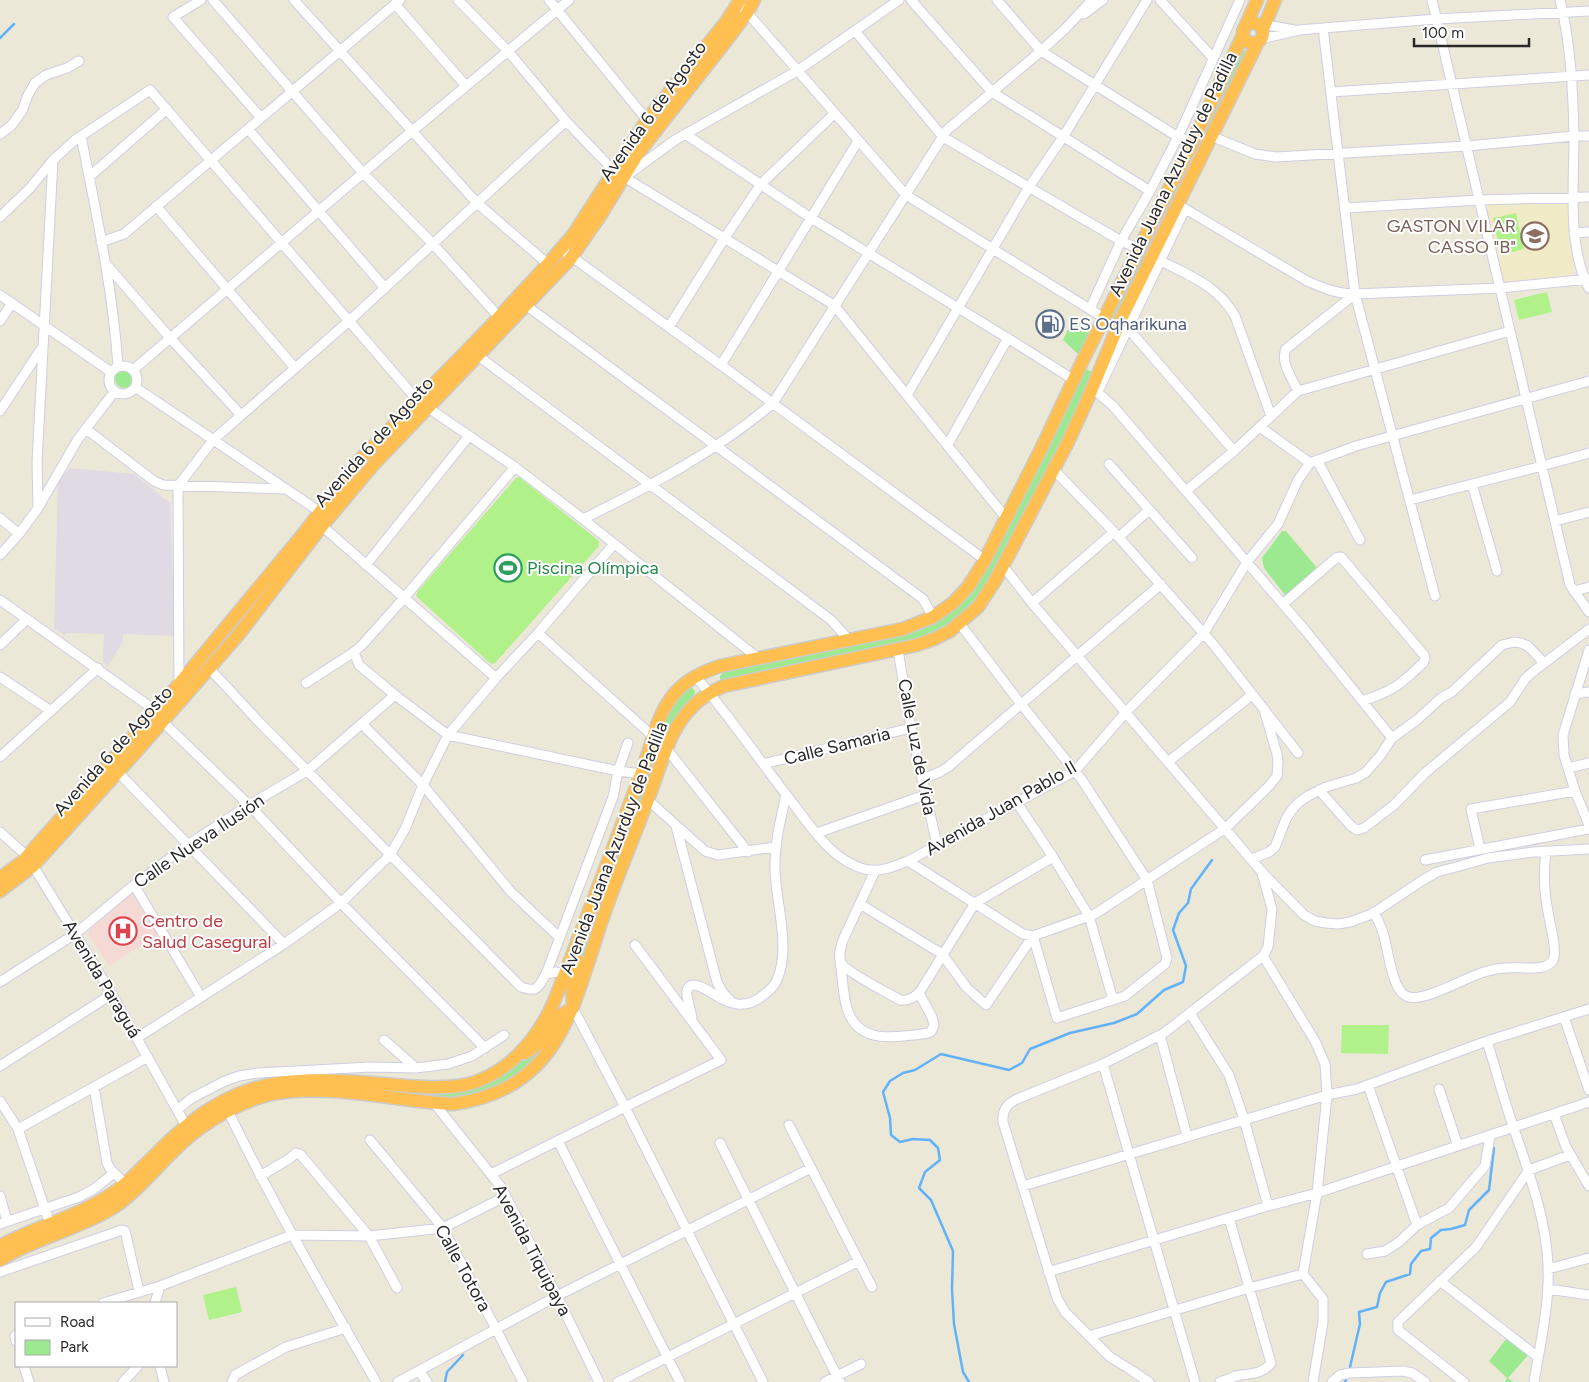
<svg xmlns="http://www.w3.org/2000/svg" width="1589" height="1382" font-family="Figtree,sans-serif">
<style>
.industrial{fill:#dfdae4}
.education{fill:#f0ebc6}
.medical{fill:#f5d9d4}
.green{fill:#9ce98f}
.pitch{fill:#b0f18a}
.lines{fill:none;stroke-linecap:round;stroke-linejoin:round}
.stream{stroke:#61b2f9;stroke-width:2.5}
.minor-casing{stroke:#cecee3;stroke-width:11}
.highway-casing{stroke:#cbcbcb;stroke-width:15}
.minor{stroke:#fff;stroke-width:9}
.highway{stroke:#ffc051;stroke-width:12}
.labels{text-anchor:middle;stroke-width:4;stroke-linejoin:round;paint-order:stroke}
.street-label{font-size:18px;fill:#282828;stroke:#fff}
.education-label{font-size:18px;fill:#785e54;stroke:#fff;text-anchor:end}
.service-label{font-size:18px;fill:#4e5e75;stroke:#fff;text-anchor:start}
.leisure-label{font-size:18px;fill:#27864d;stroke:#fff;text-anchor:start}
.health-label{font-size:18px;fill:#be3a42;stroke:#fff;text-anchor:start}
</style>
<rect width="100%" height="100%" fill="#ece8d8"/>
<path class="industrial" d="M70,468L134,474L170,503L175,636L123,634V641L108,666L103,661L104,634L67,633L65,635L54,629L58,482Z"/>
<path class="education" d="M1566,201L1570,203L1571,207L1574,269L1572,273L1567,276L1510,283L1504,280L1501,276L1487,206L1491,204Z"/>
<path class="medical" d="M131,894H135L159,934L109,966L88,934L90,929Z"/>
<path class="green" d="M1243,50L1247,51L1159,230L1114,318L1111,316Z
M1073,319L1092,325L1079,355L1063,340Z
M1085,368L1092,372L1065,435L990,577C970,609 951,628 915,641L720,680V676L725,670L807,654L958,604Z
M115 379a9 9 0 1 1 18 0a9 9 0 1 1-18 0Z
M1282,531H1286L1318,569L1286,596L1264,568L1262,558Z
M688,688H692L695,691L694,697L683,708L668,732L664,734L662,728C669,713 675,698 688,688Z
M656,756L658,757L581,966L579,961L590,929L596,904L654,757Z
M561,1018L534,1061L501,1086L450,1099L390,1094L369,1087L433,1092L519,1062L527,1059Z
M1507,1338L1529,1354L1508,1378L1513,1382H1505L1507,1378L1489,1361Z"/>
<path class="pitch" d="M1516,213L1524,249L1501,255L1493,218Z
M1547,292L1552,312L1519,320L1514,300Z
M519,477L599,541V546L495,663L491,664L416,596L418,591L516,478Z
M1342,1025H1389L1388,1054L1341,1053Z
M236,1287L242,1312L209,1320L203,1295Z"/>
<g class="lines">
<path class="stream" d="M0,38L14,24
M1350,1367L1360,1324L1359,1312L1377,1307L1380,1293L1386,1282L1410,1274L1411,1264L1421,1251L1430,1249L1431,1238L1441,1230L1451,1229L1465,1225L1469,1210L1489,1190L1494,1148
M445,1382L447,1372L463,1355
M969,1382L963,1372L954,1324L952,1289L953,1251L931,1200L919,1188L925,1172L940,1160L938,1148L930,1140L913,1139L900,1142L891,1135L890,1118L883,1092L890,1081L903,1073L915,1070L941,1054L1009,1070L1022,1063L1030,1049L1070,1033L1114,1023L1137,1014L1164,990L1183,982L1186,966L1173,930L1179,913L1188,903L1191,889L1212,860
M1345,1382L1346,1380"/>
<g class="minor-casing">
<path id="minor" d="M201,0L173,17L261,118
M213,0L363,173L433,244L499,317
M294,0L477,203L548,264
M458,0L508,51L566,121L614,171L834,305L1006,518
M549,0L647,120
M911,0L992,92L1150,191
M997,0L1041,51L1178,137L1192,143
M1160,0L1213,58
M1432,0L1570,585L1589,612
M1560,0C1571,45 1573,91 1574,137C1574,183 1567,248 1589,288
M395,4L466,86
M744,9L906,195L1104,318
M1084,14L1103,0
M1257,23L1294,30
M1323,28L1355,294L1435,596
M855,31L943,137L1121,241L1139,249
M1261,39L1299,30L1323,28L1436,19L1589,11
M1331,92L1589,75
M248,129L385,288
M0,134L11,126L22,111L28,95L35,83L46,75L67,68L79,61
M685,134L811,218L1022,347L1074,380
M81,136C96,212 113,289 118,367
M1211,136L1255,154L1276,157L1467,146L1574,136H1589
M626,176L675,140L797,71L899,0
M89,177L167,109
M1177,204L1307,281C1323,288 1337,294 1355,294L1500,288L1589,279
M156,206L295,368
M1346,208L1479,200L1589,197
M0,217L30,188L53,160L75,140L150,90L418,401L515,467L583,519L758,658
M1574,233L1589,232
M101,242L124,234L400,0
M561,249L721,365L985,560
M1161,261C1190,276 1217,285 1235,316L1271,416
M106,264L171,339L241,415
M0,295L111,372
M523,303L923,599L933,617
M1090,309L1121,241L1150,191L1178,137L1240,0
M0,321L12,303
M1126,326L1234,451
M669,327L724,239L761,184L834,114
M473,352L831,620L849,640
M721,365L858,141
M109 380a14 14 0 1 1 28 0a14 14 0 1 1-28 0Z
M133,370L411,132L569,0
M1098,381L1097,392L1113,406L1305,630L1392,738
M135,387L323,514
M1100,387L1185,209
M1298,391C1292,379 1280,361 1286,349L1355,294
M907,395L1029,187L1063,137L1147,0
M0,411L41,349
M1260,427L1310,463L1356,446L1589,381
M86,429L154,481L163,485L284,489
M948,444L1008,338
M1317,460L1360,540
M1109,464L1192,558
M1054,470L1114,532L1213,644L1298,753
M1472,484L1497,571
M1186,491L1234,451L1298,391L1510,331
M1410,500L1542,466L1589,453
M38,508L37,462L53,160
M0,518L19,534
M583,519C650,486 716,452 773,403L947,130L1041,51L1066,28L1092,0
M1555,521L1589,512
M322,526L496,678
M1119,537L1149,510
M0,555L19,534L38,508L78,439L115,391
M366,565L469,436
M1003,566L1032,603L1261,871L1304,915L1315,921L1326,923L1338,924L1350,922L1372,914L1423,880L1437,872L1456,867L1488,858L1533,852L1589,849
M1574,591L1589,587
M0,600L156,711L162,721L249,805L341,903L485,1048
M1032,603L1114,532
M1283,604L1336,558L1341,557L1424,655L1425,659L1423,663C1400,685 1393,691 1362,701
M960,624L1021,704L1082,780L1147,880L1167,958L1165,964L1125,996L1057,1018L1033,936
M538,633L666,748L748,852
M0,645L27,619
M898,650L911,728L937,845
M1589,650L1563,735L1564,755L1575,791L1589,825
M354,652L359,665L395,695L448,735L618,771L642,774
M210,669L261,724L521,987C538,993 538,987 546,974L557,972L565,974
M695,676C728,714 757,757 788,797C808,822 830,860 864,869C879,873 893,867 908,861L1075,771L1126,712L1204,633L1247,562L1278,524L1298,480L1310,463
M0,677L51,711
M306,683L354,652L363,644L404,598L515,467
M179,684L178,486L213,440L349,321L566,121
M1575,694L1589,692
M362,724L423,785L511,892L560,938
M0,757L98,668
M1168,762L1252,695
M763,764L911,728
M1568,768L1589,763
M118,772L284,944
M922,779L940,772L948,767L1161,584
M1319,790L1351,826L1357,830L1364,828L1394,805L1425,773L1510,702L1525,679L1534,671L1589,629
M648,800L705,851L718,855L775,847
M1017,803L1053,857L1089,916L1113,1000
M676,826L717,982L723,993L730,1000
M0,832L27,856L112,994L189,1131
M817,833L925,795
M1480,849L1471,809L1575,791
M1252,859L1269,852L1275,847L1286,819L1291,811L1298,803L1308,796L1326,787L1356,778L1365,773L1380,756L1392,738L1418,719L1441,698L1452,692L1502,645L1514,642L1521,643L1528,646L1544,663
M1425,860L1589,829
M908,861L1023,934L1033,936L1095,914L1226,828L1269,786L1277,776L1278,762L1277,754L1265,713
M875,871L843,940C841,947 837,957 842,964C848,973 888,993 900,1000C910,1001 916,997 921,990L975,903L1053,857
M134,885L201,997
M860,904L942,954L967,988L986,1005L1033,936
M1374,912C1377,918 1380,924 1382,930C1388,945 1391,989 1406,996C1422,1004 1466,977 1484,972C1491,970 1499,968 1506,968C1519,966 1546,973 1553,960C1556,954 1554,944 1553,937C1546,904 1542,885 1546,851
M1263,956L1315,1041L1325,1064L1327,1095L1317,1193L1303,1274L1323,1299V1322L1313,1382
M840,962C843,978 843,1003 850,1016C861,1038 883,1038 904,1036C913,1035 922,1035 931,1032L934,1025L932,1017L919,993
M546,974L613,797L618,771L628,743
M0,982L75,934L134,885L189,844L249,805L307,771L395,695
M573,1008L625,1107L763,1382
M1190,1013L1229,1075L1244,1119L1268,1206
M1564,1017L1589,1090
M692,1018C691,1010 686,999 687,991C690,975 715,996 722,999C726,1001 732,1003 737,1004C746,1005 755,1002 762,996C768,992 774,987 777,980C791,948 776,903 775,870C774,844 781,819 786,794
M1160,1035L1187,1136
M137,1038L284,944L341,903L390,855L405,829L423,785L448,735L496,678L538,633L614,544
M384,1040L416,1068
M1487,1041C1496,1070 1504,1100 1514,1129C1529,1173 1546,1218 1548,1265C1550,1302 1540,1345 1534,1382
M1103,1064L1195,1382
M0,1066L112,994
M1368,1085L1417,1225
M94,1087L107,1163L111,1170L129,1187
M1439,1089L1458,1146
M0,1101L18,1129L52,1230
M434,1103L501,1187L557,1296L599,1382
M178,1109L192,1098L225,1081L239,1076L258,1073L370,1067L416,1068L448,1064L472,1056L504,1035
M228,1111C273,1204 325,1293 376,1382
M1554,1114L1566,1147L1589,1186
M789,1125L872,1287
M18,1129L148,1057
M370,1140L443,1228L496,1329L523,1382
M558,1141L680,1382
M720,1143L840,1382
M491,1174L625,1107L721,1060L635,945
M260,1176L289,1159L296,1153L300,1154L369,1236L397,1288
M1023,1186L1327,1095L1357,1089L1487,1041L1589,1009
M0,1196L7,1221
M0,1224L79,1197L94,1189L114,1173
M1367,1254L1385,1251L1399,1242L1417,1225L1449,1208L1485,1166L1490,1135
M1548,1269L1589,1258
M0,1272L122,1230L125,1231L139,1291
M1048,1272L1268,1206L1317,1193L1589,1102
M1440,1281L1538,1357
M1548,1289L1589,1295
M103,1303L160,1286L292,1235L369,1236L443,1228L506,1196
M155,1303L160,1286
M16,1335L15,1336L16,1341
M1089,1336L1249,1288L1303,1274
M24,1366L29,1382
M160,1366L164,1382
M419,1371L427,1382
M123,1382L138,1366
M232,1382L235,1375L286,1347L346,1328
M398,1382L557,1296L811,1168
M618,1382L859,1261
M825,1382L861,1364
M1149,1382L1128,1368L1110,1357L1065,1312L1057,1298L1003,1122C1002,1110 1007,1104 1017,1099L1103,1064L1164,1033L1263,956L1268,947L1272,909L1262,873
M1220,1382C1226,1380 1231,1378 1236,1376C1250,1373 1262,1375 1271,1363L1229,1218
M1332,1382L1340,1375L1350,1373L1403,1371L1412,1373L1425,1382
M1464,1382L1398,1330V1322L1476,1247L1529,1170L1570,1155"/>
</g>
<g class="highway-casing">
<path id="highway" d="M1243 33a10 10 0 1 1 20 0a10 10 0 1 1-20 0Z
M1246,25L1257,0
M1263,29L1275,0
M0,878L23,861L170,695L304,533L360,460L487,330L548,264L573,235L647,120L726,22L740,0
M0,891L33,866L136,752L239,634L322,526L374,464L571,258L600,216L639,152L726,41L747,13L754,0
M525,1053L540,1043L559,1016L573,1008L572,980L578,961
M0,1246C37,1226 81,1216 116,1191C129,1182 140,1169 152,1158C177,1132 202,1110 236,1095C286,1073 343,1081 396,1085C419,1087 442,1089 464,1085C506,1076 536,1041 553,1004C583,929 611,853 640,777C651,750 655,716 675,693C687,679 703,672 720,666L903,629L933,617L953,603L968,587L985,560L1043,445L1082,362L1192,143L1243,35
M0,1260C10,1253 22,1248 34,1243C62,1231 94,1221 120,1203C149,1181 170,1149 200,1128C221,1113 246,1100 272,1094C327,1083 396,1101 453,1104C562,1089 573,1004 603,917C617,876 635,835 650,794C667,748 675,706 724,686L917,645L934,639L950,631L978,607L995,581L1068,442L1089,396L1121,319L1258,42"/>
</g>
<use href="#minor" class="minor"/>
<use href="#highway" class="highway"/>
</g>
<defs>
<g id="school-ring" transform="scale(1.4375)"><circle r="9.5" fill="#fff" stroke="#8d6e63" stroke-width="1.5"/><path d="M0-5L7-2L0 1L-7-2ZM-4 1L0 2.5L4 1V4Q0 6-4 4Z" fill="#8d6e63"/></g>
<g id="fuel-ring" transform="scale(1.4375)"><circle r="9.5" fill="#fff" stroke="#5c6f8a" stroke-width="1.5"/><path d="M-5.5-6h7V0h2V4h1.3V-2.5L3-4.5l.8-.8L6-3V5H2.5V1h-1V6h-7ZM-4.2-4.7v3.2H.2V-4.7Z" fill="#5c6f8a"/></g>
<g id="stadium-ring" transform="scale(1.4375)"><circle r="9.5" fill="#fff" stroke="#2e9e5b" stroke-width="1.5"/><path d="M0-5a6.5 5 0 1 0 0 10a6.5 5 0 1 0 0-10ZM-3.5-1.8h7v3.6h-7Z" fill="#2e9e5b"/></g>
<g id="hospital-ring" transform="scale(1.4375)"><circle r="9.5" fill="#fff" stroke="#e0444e" stroke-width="1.5"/><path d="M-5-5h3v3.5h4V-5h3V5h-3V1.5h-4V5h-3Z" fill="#e0444e"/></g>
</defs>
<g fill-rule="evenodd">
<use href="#school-ring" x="1535" y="236"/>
<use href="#fuel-ring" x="1050" y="324"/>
<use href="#stadium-ring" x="508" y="568"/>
<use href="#hospital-ring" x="123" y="931"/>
</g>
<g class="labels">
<g class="street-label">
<text transform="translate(653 111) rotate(-54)" y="6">Avenida 6 de Agosto</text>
<text transform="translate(1173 174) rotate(-64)" y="6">Avenida Juana Azurduy de Padilla</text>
<text transform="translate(374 442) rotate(-48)" y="6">Avenida 6 de Agosto</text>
<text transform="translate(837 746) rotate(-14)" y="6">Calle Samaria</text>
<text transform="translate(917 747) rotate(79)" y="6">Calle Luz de Vida</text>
<text transform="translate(113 751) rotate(-48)" y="6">Avenida 6 de Agosto</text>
<text transform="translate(1001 808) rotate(-30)" y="6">Avenida Juan Pablo II</text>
<text transform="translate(199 841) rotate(-34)" y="6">Calle Nueva Ilusión</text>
<text transform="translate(614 848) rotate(-69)" y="6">Avenida Juana Azurduy de Padilla</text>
<text transform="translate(102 979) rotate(59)" y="6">Avenida Paraguá</text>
<text transform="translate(532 1250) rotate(62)" y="6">Avenida Tiquipaya</text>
<text transform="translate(463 1268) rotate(61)" y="6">Calle Totora</text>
</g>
<g class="education-label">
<text x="1516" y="232">GASTON VILAR<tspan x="1516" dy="21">CASSO "B"</tspan></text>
</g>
<g class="service-label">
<text x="1069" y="330">ES Oqharikuna</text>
</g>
<g class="leisure-label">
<text x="527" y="574">Piscina Olímpica</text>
</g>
<g class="health-label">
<text x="142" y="927">Centro de<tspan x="142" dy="21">Salud Casegural</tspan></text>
</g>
</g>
<rect x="15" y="1302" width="162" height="65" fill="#ffffff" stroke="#a9a9a9"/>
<rect x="25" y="1318" width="25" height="8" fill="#ffffff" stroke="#a9a9a9"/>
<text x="60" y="1327" font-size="15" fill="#282828">Road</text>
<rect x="25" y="1340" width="25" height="15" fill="#9ce98f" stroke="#a9a9a9"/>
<text x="60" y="1352" font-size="15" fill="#282828">Park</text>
<path d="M1414 38v8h115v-8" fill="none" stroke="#282828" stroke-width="2.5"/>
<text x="1422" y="38" font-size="15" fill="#282828" stroke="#ffffff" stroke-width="4" paint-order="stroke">100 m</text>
</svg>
